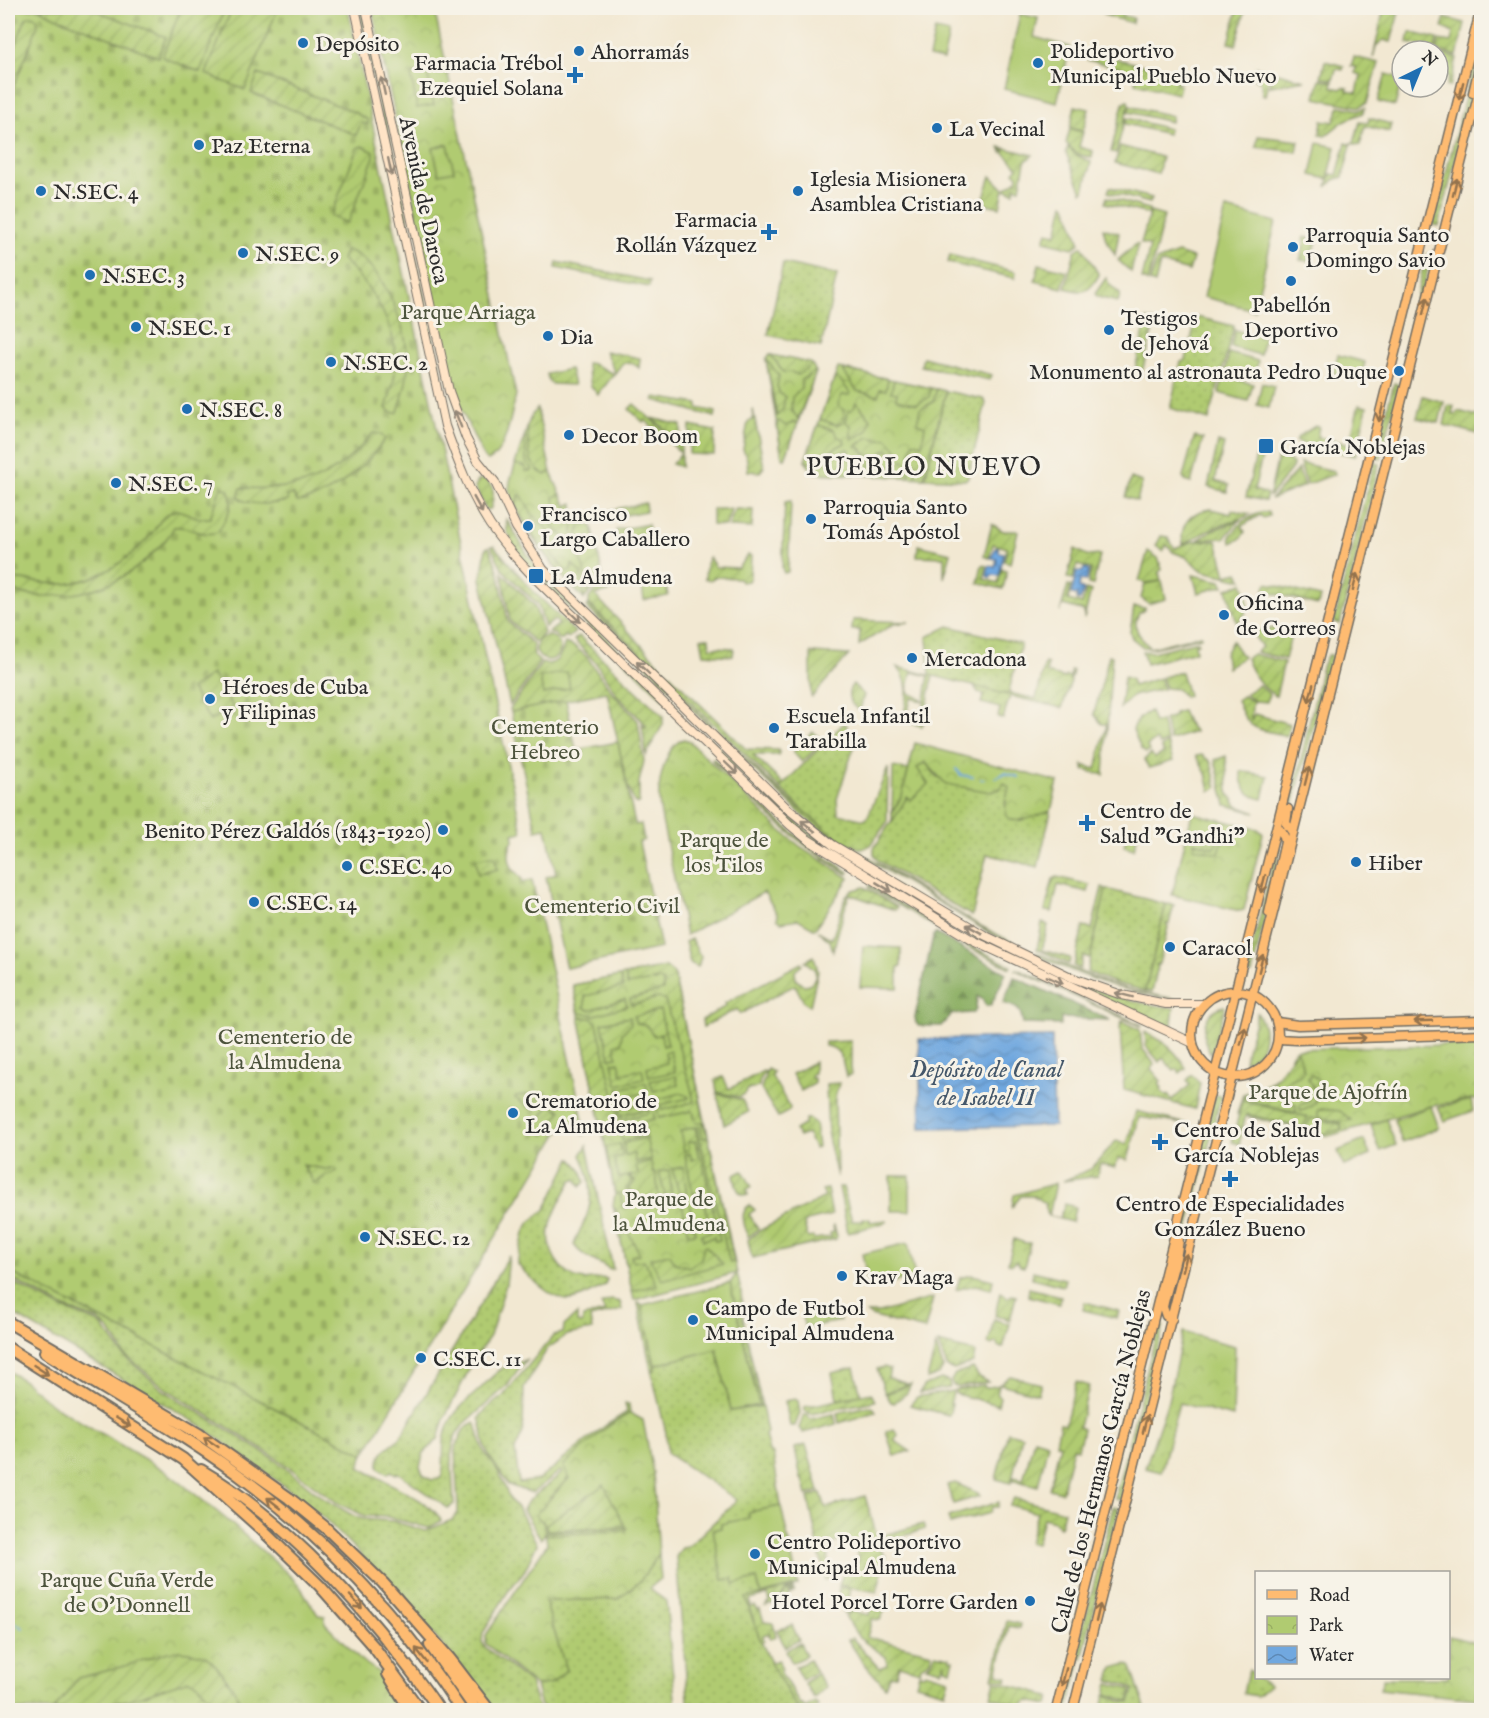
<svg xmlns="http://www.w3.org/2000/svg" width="1489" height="1718" font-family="'IM FELL English',serif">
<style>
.grass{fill:url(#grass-dots);stroke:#6e7b4e;stroke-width:1.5}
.forest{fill:url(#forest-firs);stroke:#5c6d47;stroke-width:1.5}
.cemetery{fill:url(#cemetery-stones);stroke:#6e7b4e;stroke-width:1.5}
.park{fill:url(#park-crowns);stroke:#6e7b4e;stroke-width:1.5}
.garden{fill:url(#garden-furrows);stroke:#6e7b4e;stroke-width:1.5}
.pitch{fill:#b0cb71;stroke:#6e7b4e;stroke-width:1.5}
.water{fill:url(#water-waves);stroke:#4e6a85;stroke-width:1.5}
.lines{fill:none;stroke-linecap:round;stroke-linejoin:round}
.stream{stroke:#71a8df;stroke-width:2}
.secondary-casing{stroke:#716d65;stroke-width:10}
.primary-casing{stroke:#716d65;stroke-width:11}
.highway-casing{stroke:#716d65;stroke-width:14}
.secondary{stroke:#ffe4c6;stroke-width:8}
.primary{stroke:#febb71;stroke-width:8}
.highway{stroke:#febb71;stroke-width:10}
.oneway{stroke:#958878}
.oneway2{stroke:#94734e}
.poi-dot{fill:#1f6fb2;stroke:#f7f3e8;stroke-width:2}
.labels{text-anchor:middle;stroke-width:6;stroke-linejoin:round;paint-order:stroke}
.poi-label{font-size:22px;fill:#2b2b2b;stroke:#f7f3e8;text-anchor:start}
.street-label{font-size:22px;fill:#2b2b2b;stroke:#f7f3e8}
.park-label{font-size:22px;fill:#4c533c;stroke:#f7f3e8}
.water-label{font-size:24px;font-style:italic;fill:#44576a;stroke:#f7f3e8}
.quarter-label{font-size:26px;letter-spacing:1.5px;fill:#2b2b2b;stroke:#f7f3e8}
</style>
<defs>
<pattern id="grass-dots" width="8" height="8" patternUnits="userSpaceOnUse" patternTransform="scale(1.5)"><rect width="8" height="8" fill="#b0cb71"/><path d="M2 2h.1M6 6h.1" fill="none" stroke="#98ae62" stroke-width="1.8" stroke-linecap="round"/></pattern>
<pattern id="forest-firs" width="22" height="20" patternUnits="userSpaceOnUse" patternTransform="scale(1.5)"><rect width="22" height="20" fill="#8caf63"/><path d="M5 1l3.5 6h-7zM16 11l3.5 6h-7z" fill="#738f52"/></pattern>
<pattern id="cemetery-stones" width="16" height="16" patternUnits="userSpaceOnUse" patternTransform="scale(1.5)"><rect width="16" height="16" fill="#b0cb71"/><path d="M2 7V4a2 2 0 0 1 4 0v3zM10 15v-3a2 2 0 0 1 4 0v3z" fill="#98ae62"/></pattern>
<pattern id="park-crowns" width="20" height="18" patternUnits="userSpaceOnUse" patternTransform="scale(1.5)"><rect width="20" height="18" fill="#b0cb71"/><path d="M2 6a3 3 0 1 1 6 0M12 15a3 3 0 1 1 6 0" fill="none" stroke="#98ae62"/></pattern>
<pattern id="garden-furrows" width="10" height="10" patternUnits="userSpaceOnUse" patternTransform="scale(1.5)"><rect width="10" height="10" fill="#b0cb71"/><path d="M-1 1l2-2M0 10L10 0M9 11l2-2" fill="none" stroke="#98ae62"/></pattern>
<pattern id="water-waves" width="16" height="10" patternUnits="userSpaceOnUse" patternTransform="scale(1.5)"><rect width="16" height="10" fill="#71a8df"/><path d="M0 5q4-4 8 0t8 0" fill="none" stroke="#5d89b5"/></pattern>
</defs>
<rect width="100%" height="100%" fill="#f7f3e8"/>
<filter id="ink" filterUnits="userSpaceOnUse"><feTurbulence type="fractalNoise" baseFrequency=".0167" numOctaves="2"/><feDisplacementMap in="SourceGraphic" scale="12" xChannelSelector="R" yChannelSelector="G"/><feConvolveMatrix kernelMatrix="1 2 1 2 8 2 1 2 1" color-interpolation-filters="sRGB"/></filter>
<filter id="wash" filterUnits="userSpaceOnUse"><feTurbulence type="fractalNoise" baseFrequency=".008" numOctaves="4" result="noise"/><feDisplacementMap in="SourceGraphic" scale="24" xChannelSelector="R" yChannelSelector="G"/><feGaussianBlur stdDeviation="1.35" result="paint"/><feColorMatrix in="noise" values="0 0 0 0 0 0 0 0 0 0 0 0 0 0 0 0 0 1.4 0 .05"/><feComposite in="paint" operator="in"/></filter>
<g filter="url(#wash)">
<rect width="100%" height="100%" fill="#f2e8d2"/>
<path class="grass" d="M783,263L837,275L821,347L768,335Z
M1197,317L1234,326L1209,420L1170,408L1181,362L1186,360Z
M946,391L983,399L986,403L968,477L965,480L925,478Z
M949,626L1021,644L1008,695L930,675L927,637Z
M844,723L847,725L842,743L854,747L837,799L838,814L865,820L868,816L888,768L887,822L871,845L862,849C833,840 801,808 780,788Z
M925,762L937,777L1004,783L1010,787L1005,804L1012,820H1020L1051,811L1038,867L987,854L972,916L879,861L874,854V848L907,797L917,767Z
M893,767L909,770L902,796L892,813Z
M1106,889L1166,904L1145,991L1112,982L1087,972Z
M587,1146L613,1269L610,1270C598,1261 583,1258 574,1245C577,1235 583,1226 587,1215C594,1195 590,1174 581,1155Z
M571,1158L581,1169L585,1182L581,1186L576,1179L572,1180C556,1207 537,1238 560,1266C566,1272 571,1277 579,1279C588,1282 597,1276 607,1279L605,1285C595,1291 578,1301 566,1300C552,1299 525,1274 517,1263L524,1233L530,1222L545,1210Z
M509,1256L506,1284L490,1336L476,1356L444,1419L438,1439L423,1454L420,1467L423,1475L432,1480L441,1478C446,1464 441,1449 445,1435C450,1413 466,1402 482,1387C489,1380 495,1373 503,1368L511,1363L516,1364L527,1359L517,1371L508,1385L463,1425L455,1437L451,1456L454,1504L448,1508L397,1472L396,1474L391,1471L388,1474L379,1468C377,1452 389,1447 400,1438Z
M8,1271L364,1454L359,1467C378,1479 435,1502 441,1521L429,1528L387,1517L365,1516L339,1504L275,1457L165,1388L125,1355L110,1331L98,1320L65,1308L8,1277Z
M8,1280L63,1309L97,1322L103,1327L124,1356L163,1390L274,1459L323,1498L354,1516L363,1519L392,1521L426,1531L452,1520L458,1513V1507L455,1451C458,1440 462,1427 473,1423L476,1424L483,1450L498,1471L511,1501L520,1511L537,1544L525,1570L507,1593L483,1633L482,1642L486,1648L530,1683L539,1710H495L463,1669L385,1579L324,1518L295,1494L198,1424L8,1311Z
M611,1300L620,1302L622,1310L590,1318L592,1330L567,1335L547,1349L524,1387L523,1432L515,1450L519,1483L538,1480L606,1425L627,1412L625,1403L629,1404L630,1413L607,1427L569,1477L536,1515L544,1523L546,1532L541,1539L523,1510L528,1501L562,1473L560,1471L532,1493L508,1485C502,1473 488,1457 485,1447C482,1437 483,1428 479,1418L487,1408L503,1396L554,1335L563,1333L564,1326C569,1322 572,1318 577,1314V1323L582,1324L583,1317L605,1312L601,1304Z
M717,1349L731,1411L762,1406L767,1432L765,1435L769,1452L773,1454L781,1506L749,1512L750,1518L721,1524V1528L713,1530L734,1583L757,1579L761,1595L746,1599C758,1640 775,1675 799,1710H689L676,1557L682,1548L688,1547L737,1500L667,1453L666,1433L651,1370H655V1365Z
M854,1368L861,1395L837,1399L832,1373Z
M659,1554L661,1580L658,1581L649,1589L666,1601L676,1710H542L536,1686L552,1683L566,1670L545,1601L618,1599L640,1581Z
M1127,1664L1131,1667L1146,1710H1102L1105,1695L1121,1701L1130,1702L1134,1690L1131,1687L1109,1680L1113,1668Z
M1249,1670L1269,1686L1257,1696L1245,1694L1243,1692Z"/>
<path class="forest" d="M935,933L1006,973L991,1005L986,1006L982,999L977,996L976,1008L974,1013L952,1014L941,1026H920L916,1023L915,1017L933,937Z
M1014,977L1110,1020L1061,1018V1025L1023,1024C1021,1008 1018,1008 1003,1003Z"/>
<path class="cemetery" d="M10,8H348L522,832L513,834L514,839C508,848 507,860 513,869C517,875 521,875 523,882L532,880L586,1134L584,1135L567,1119L364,1454L8,1271V9Z
M566,700L576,750L618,742L635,825L641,824L644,840L639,842L661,948L566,968L546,877L556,874L546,828L536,830L511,712Z"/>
<path class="park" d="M372,8H434L516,395C511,413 507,452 488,461L484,458L462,411L453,386Z
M770,355L812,364L816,372L785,458L782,457L766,359Z
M838,368L946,391L924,478L814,473L805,461Z
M537,409L549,468L566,506L573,503L574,519L592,526L603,578L584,599C554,569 522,531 509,490L510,481L530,419Z
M1162,581L1166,599L1149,604L1141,598L1145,584Z
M1150,711L1154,723L1161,721L1167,741L1160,745L1156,740L1147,746L1149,751L1146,753L1141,749L1133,730C1135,721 1142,715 1150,711Z
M684,739L689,741L780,830L801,847L849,878L815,929L798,919L781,922L777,919L778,915L764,892L686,935C680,906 674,878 668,849C665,833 660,816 659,800C658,783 665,745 684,739Z
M915,743L1058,782L1051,811C1020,821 996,834 1009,787L1004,783L1000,789L991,792L946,784L925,762L917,768L928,784L911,800L907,797L892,822V813L902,796Z
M1241,771L1268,776L1263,799C1248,797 1240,786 1241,771Z
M1192,813L1258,829L1263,834L1244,910L1240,911L1172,895Z
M666,967L674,974L737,1273L634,1300L613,1205L615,1194L573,985Z
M1481,1044V1102L1472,1099L1431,1106L1329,1136L1237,1114L1243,1094C1259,1089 1273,1083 1284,1069C1289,1063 1290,1054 1296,1049Z
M1471,1100L1473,1111L1444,1121L1438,1107Z
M1014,1239L1025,1243H1030L1024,1267L1020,1266L1017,1261L1012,1264L1008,1263Z
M994,1319L1005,1323H1010L1003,1348L999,1347L996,1342L991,1345L988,1344Z
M1183,1332L1235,1346L1233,1417L1179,1403L1161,1472L1145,1468L1168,1401Z
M8,1371L23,1380L54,1406L167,1472L225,1518L285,1571L299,1585L318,1615L325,1616V1623L362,1661L377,1671L403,1710H8Z
M630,1413L643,1420L653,1473L659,1554L640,1581L618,1599L545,1601L566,1670L552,1683L536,1686L486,1644V1635L547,1544L544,1523L535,1515L569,1478L563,1466L607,1427Z
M1449,1636L1481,1644V1672L1476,1699L1380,1689L1383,1678H1448Z
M1109,1683L1132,1690L1129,1701L1106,1694Z"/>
<path class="garden" d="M38,8H89L166,37L158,57L53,16Z
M181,8H225L200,72L162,57Z
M232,8H278L245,90L206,74Z
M359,8H362L441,377L437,378Z
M1106,8H1123L1121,15L1133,18L1132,23L1104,15Z
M1238,8H1246L1236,45L1229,43Z
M1384,8H1400L1391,42L1383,40L1376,46L1373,58Z
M31,16L37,18L38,25L12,91L8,95V64L26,18Z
M1445,18L1465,23L1457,56L1437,50L1439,40L1451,42L1453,33L1442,27Z
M1410,32L1437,39L1435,50L1408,43Z
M1481,34C1483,55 1472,83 1469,105L1439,226L1433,225Z
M1089,52L1183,75L1181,81H1176V84L1180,85L1178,94L1135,83L1136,78L1125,75L1126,69L1087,60Z
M1438,53L1457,58L1450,87L1447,86L1449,76L1443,74L1445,65L1438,63Z
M1354,57L1379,63L1367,103L1360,107L1315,98L1320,79L1333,82L1332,87L1341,89L1343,87L1348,88L1347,91L1357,93L1361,75L1355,73L1356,67L1351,66Z
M1325,61L1344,66L1343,70L1336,69L1333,80L1321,77Z
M1256,67L1271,71L1265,95L1262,94L1261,82L1254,78Z
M1274,72L1305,80L1270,86Z
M258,74L352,111L368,120V124L361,123L356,135L251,93Z
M1126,101H1128L1129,104L1116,153L1111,152L1123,104Z
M1075,106L1089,109L1083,131L1070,128Z
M1130,106L1172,116L1171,122L1128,112Z
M1339,106L1360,110L1365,108L1363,113L1344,121L1325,136L1320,135L1322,120L1334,122Z
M1127,118L1169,129L1168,134L1125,124Z
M1369,118L1391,124L1389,132L1365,126L1360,145L1351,143L1354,142L1360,122L1368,123Z
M1070,129L1083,132L1079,147L1093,151L1092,158L1077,154L1066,143Z
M1258,136L1299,141L1297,152L1256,147Z
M1346,143L1351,145L1343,177L1334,180L1327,187L1331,174L1337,175Z
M362,146L374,152V157L349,220L347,223L331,216L357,148Z
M1120,146L1162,157L1158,174L1115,163Z
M1000,147L1033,155L1025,162L1020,188L1015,187L1014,192L1004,189L1000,207L982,203L991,176L1004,189L1017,180L1018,176L1014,172L1018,167L1003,152L1005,150L1003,149L1002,152Z
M1068,147L1076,155L1091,162L1084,191L1082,192L1066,153Z
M1110,187L1152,198L1150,203L1108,192Z
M1107,197L1149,209L1148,214L1105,203Z
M1064,203L1066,205L1080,243L1073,248L1044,241L1047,232L1057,234Z
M1150,212L1164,216L1148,282L1142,279L1150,246L1141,243Z
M1103,228L1119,233L1115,255L1106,240Z
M1304,237L1317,240L1312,259L1309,261L1300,260L1305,241L1303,240Z
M1136,244L1138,245L1131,272L1118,260Z
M1082,246L1099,275C1088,294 1084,293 1065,288L1075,251Z
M346,250C382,259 410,332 408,367C407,382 403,397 398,412L396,413L390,412L386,408C390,396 394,384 395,372C400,328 372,287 342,259Z
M1178,253L1193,258L1189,271L1160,263L1155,284L1150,282L1156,261Z
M1432,253L1407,353H1405L1424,261L1428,254Z
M950,255L1016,272L1015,278L948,263Z
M557,262L650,281L649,287L556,268Z
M1039,264L1067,271L1062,288L1035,281Z
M1106,278L1110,285L1120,294L1118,302L1098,297L1095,294Z
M1147,319L1155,321L1141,376L1134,374Z
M605,351L640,358L639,368L633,363H623L615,373Z
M771,355L811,363V365L798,375L791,372L784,373Z
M923,357L992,375L990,380L921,366Z
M766,359L779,376L777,386L780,394L785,397L783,409L777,416Z
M586,363L593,364L614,374L598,395L591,386Z
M570,369L574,385L553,384L549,382L547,374Z
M842,369L888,379L886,390L880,389L878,396L857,391Z
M814,372H816L798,419L791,409L792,397L801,389V380Z
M835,377L841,381L850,393L849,395H842L838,404L844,411L843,422L836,425L820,419Z
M894,380L931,388L929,397L917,404L896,399L897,393L891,392Z
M1394,383L1399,385L1381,459L1375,457Z
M937,389L946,391L924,478L916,477V464L910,457L913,442L922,444L925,426L917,423L920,409L933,402Z
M1423,396L1444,402L1439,423L1417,418Z
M655,397L698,404V408L716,412L715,417L654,400Z
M856,402L871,419L867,431L853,439L851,437V426L846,422L848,412L854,408Z
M634,404L681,446V467L672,464L681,453L645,420L643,422L629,409Z
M1359,405L1367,407L1355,456L1296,442L1298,437L1315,426L1319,427L1317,437L1349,444Z
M1448,405L1454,406L1452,414L1456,415L1458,411L1481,417L1478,434L1444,425Z
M537,409L551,472L545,475L537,470L530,459L527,427L532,415Z
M753,409L764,467L760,472L748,471L747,459L743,449L748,422L753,420Z
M652,418L681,425V443Z
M779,421L786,426L794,422L798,423L785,458L782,457L777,423Z
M818,425L834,430L838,437L844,439L845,443L810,462L805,461Z
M690,426L715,431L714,455L689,454Z
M373,433L380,434L385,439C366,467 332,497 297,502L293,494L287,496L288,501C275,504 248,507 238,497L241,488C302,491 333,482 373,433Z
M525,435L526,461L532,468V471H525L526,467L515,464Z
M869,437L879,440L887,438L900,453L899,456L889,450L884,451L879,456L866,455L862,449L856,446Z
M1196,437L1203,439L1191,483L1185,481L1183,477L1194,438Z
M1218,442L1224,444L1215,481L1229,485L1227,492L1208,487Z
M847,449L850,450L849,458L853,463L859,465L865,459L870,460L869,475L814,473L815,466Z
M1257,452L1263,453L1254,490L1267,494L1265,501L1246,497Z
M1278,457L1289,460L1293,466L1292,468L1269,497Z
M876,460H879C882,465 885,467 891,467L898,460H904L909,465L910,477L875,476Z
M1374,462L1379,464L1340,624L1334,622Z
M1300,463L1334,471L1335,474L1306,485Z
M1298,469L1304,486L1271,499Z
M1131,478L1142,482L1137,501L1125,497Z
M482,479C496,483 494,496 491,508L488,510L485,508L475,487L478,481Z
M223,488L228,489C236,505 226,518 218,532C201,538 190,525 174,527C169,538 160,547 151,555C122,584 87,596 46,596C34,596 21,595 10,589L12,581L15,579C31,581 50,585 66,584C100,580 127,561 149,537C160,524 160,514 178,510L199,518H210L220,490Z
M561,494L574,521L572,545L552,525L550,513L555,505L554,497Z
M519,495L522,496L532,514L551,533L552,540L548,543C549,554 559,562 566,571H571L572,564L581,573L584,599C556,570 534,541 515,505Z
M791,501L788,572L784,573L782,568L785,502Z
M645,503L646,511L611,518L610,510Z
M712,509H731L726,526L712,525Z
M736,509L753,510L752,528L729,527L734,511Z
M1211,509L1231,514L1232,510L1250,514C1239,521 1226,523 1213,528C1202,532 1195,540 1183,544C1179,523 1192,511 1211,509Z
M1260,512H1268L1269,516L1263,518L1260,515L1242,526L1245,532L1240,539L1231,543L1230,536L1243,521Z
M506,518L528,555L546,578L677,708L681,716L541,580L509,543L511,539L507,531Z
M1239,521L1224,538L1198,540L1213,530Z
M581,522L592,526L603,578L588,594L584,569L575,546Z
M648,524L651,538L619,545L616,530Z
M992,524L1003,531H1018L1010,563L1004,561L1007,548L993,544L989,558L984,556Z
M1161,536L1168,537L1174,548L1195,541H1217L1226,575L1239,572L1242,580L1203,571L1186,557L1173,552L1167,545L1163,551L1156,546Z
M918,545L951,553L944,578V557L917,556Z
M491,546H494L534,592L575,632L568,638L566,636L561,640L554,634L548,633L559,624L555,620L545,627L538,605L503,570Z
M489,547L498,570L508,622L533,644L534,656L540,662L510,705L481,579L486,548Z
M1075,549L1088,556L1100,555L1093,585L1088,584L1091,569L1077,565L1073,579L1067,578Z
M1148,551L1158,558L1162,569L1159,572L1161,581L1145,583L1139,581Z
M748,555L751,556L750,577L748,581L741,582L739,578L714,577L711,580L705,579L706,564L709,557L715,567L738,568Z
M982,565L987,566L984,579L998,583L1002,569L1007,571L1003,589L978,583Z
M502,573L534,605L544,633L535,642L510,621Z
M1193,575L1221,581L1224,586L1198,593Z
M613,578L615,590L595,595L656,661L746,749L779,750V755H753L783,784L780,788L589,604V598L605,580Z
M1243,583C1248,600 1252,610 1237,623L1227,589Z
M1267,583L1320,597L1318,605L1264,591Z
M1068,585L1071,586L1068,600L1082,604L1086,589L1091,591L1084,619V611L1063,605L1060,612Z
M588,605L711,725L709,726L586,607Z
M1134,607L1145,608V610L1139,613C1131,628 1140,637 1150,648L1201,635V637L1152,648L1143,647L1132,638L1130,632Z
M853,620L909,622L894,624L859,645L860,630H852Z
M1276,628H1293L1285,659L1256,652L1262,647L1251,631Z
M536 648a12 12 0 1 1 24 0a12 12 0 1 1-24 0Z
M579,636L663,716V724L646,755L642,724L646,728V725L617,695L596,663L574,640Z
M701,638H709L710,647L734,648L733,656L704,654Z
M1198,641V643L1195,644L1196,651L1146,664L1142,651L1153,652Z
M1232,641L1243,657L1227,668L1225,654Z
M565,643L575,647L587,657L612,692L638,721L644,761L639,782V802L637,804L634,802L627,784L607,692L511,712L510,709L542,663C559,666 560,655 565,643Z
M811,653L849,655L812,697L811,696Z
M1253,654L1284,662L1276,696C1262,688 1251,673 1246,658Z
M1109,655L1112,656L1104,775L1084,770L1082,765L1096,769L1107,724H1102L1094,714Z
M1328,655H1332L1289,821L1287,820C1298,778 1305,737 1316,695C1319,682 1320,666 1328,655Z
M1045,663L1048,664L1046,673L1065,678L1066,676L1070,677L1071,670L1073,671L1071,679H1069L1071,681L1062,708L1010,696L1003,719L998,717L1000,708L981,703L984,694L978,692L974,686L1008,695L1009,693L1036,699Z
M897,667L933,676L924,722L921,721C925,706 925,692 929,676L912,672L908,687L909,693L922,699L923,701L911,698L906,719L923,723L922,726L902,721C907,702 912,682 897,667Z
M1181,672L1188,695L1184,697L1177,689L1165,688L1162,677Z
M212,674L233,707L210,721L191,689Z
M1124,677L1131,679L1133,686L1160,678L1163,689L1133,696L1120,708Z
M853,684L864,695L860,710C849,705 845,694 853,684Z
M1259,685L1269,694L1267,702L1255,701L1245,694Z
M1243,696L1254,702L1252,704L1251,721L1254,714L1290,724L1287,736C1256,728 1248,732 1237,700Z
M1182,711L1187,722L1195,732L1170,740L1164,720L1174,716V713Z
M716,730C764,776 805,820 863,854L862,856L825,833L804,817L715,732Z
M708,737L794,820L811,834L858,864L856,866L810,836L792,822L705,739Z
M1167,743L1173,761L1149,768L1144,760L1151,754L1155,758L1164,753L1161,748Z
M1202,755L1211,762L1217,788L1210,791L1206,773L1196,756Z
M1226,756L1228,792L1237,806L1256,813L1226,805L1215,760Z
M713,758C757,801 795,840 849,872L848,874C793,841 757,804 712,760Z
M1129,826L1149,831V834L1139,831L1134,849L1124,846Z
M1220,828L1225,829L1219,854L1193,847L1194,842L1215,848Z
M1277,848L1280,849L1252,974L1246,973Z
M490,856H494L498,869L478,874L476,859Z
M868,857L975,923L1016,944L1015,946L990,933L867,859Z
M862,867C923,903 982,941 1047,970C1089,988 1128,1003 1174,1008L1171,1030L1017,959L971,936L861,869Z
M1057,877L1090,885L1088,892L1058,885L1052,912L1045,911L1053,879Z
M870,885L969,945L1011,966L1010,968L968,947L869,887Z
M864,887L897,907L895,910L849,894L833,951L830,941L818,931L832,939L846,896L851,891Z
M1102,887L1106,889L1090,958L1083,956L1080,969L1074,966L1083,927L1092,929Z
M1166,904L1174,905L1169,924H1166L1168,927L1159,964L1156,965L1158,966L1152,992L1145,991Z
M1042,923L1048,925L1042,950L1070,958L1069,964L1037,949Z
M691,939L701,957L698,967L690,963L685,942Z
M1037,953L1104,982L1134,991L1175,999C1123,993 1083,976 1036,955Z
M814,956L818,971L810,1006L804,1002L795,985L740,1014L737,1009L703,1027L702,1020L726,1006L725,1003L801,963L802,965L795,971L796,980L804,985C812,985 817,978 815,970L805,961Z
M666,967L674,974L707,1134L703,1122L696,1123L693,1111L659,1118L655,1100L681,1093L688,1096L689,1098L660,1105L662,1110L694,1102L691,1088L665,1000L658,998L631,1005L630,999L663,990V982L660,980L627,985L625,975Z
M1017,969L1142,1025L1141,1026L1016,970Z
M620,976L623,987L585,996V1008L589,1010L625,999L627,1006L595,1015L579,1013L573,985Z
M1224,1006L1225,1008L1211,1054C1200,1038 1201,1012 1224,1006Z
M660,1010L668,1045L663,1046L661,1034L654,1036L646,1025L636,1023L634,1016Z
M1257,1013C1269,1029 1266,1056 1244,1061Z
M579,1017L591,1018L597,1023L618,1113L613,1121L616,1128L605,1130L602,1127Z
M630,1017L631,1024L622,1033L621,1043L615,1045L617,1057L610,1058L602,1023Z
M1122,1021L1140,1030L1142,1048L1155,1065L1151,1069L1161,1081L1159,1084L1162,1088L1160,1090L1166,1096L1168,1095L1172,1100L1190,1085L1187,1080L1192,1075L1200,1083L1195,1109L1124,1090L1120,1027Z
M1145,1032C1165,1043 1174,1048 1186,1068L1180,1073L1177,1069L1174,1071L1163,1058L1159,1062L1146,1046Z
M851,1041V1074L846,1077C843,1063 842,1047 825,1046V1042Z
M670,1050L675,1072L649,1077L647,1068L667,1063L665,1052Z
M1297,1051L1304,1070L1299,1076L1287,1081L1284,1090L1287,1100L1296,1105V1112L1243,1099L1245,1094L1272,1082Z
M619,1062L622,1074L642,1069L644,1079L617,1085L612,1063Z
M814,1062V1073L811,1074V1078H814V1084L801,1091L792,1074Z
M767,1069L773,1072L771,1075L790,1108L789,1111L778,1117L761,1089Z
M763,1071L765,1072L760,1078L759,1086L753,1089H748L745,1094L739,1097L717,1092L715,1080L723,1077L729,1089Z
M1311,1074L1318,1080L1321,1093L1313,1106L1302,1111L1300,1110V1105L1308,1102C1315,1094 1315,1086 1308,1079Z
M676,1076L678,1085L653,1091L650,1081Z
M646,1083L648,1092L620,1099L618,1089Z
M839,1083L835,1098L837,1177L828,1137L826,1084Z
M546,1092L547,1096L537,1100L531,1109L515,1098L516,1096Z
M717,1093L742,1100L748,1112L724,1125Z
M1215,1095L1221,1096L1170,1301L1167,1300L1182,1242L1185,1218Z
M650,1101L655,1119L619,1127L616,1120L622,1116L623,1119L649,1113L648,1109L620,1115V1111L622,1108Z
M1242,1101L1308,1117L1302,1128L1246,1114L1239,1144L1232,1142L1235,1130L1238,1131L1239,1127L1236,1126Z
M550,1104L561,1111L545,1135L534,1128Z
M1322,1109L1340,1111L1351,1120L1340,1122L1318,1117V1110Z
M1136,1111L1191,1125L1139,1117L1128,1160L1118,1158L1115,1168L1100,1164L1097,1176L1063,1181L1091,1169L1116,1141L1127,1144Z
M1311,1118L1340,1124L1342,1129L1324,1134L1305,1129Z
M805,1119H809L815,1123L818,1147L815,1149L807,1134L799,1137L795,1130L805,1124Z
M644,1125L646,1135L622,1140L620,1131Z
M701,1126L703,1138L708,1137L734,1262L730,1263L697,1127Z
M695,1127L720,1240L715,1241L714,1237L703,1240L701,1234L711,1232L702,1192L693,1194L685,1155L690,1153L692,1160L699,1158L695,1141L688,1142L689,1150L684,1151L680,1131Z
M646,1138L651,1159L635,1162L634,1154L625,1155L623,1143Z
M620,1144L622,1156L614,1159L619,1178L627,1176L632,1180L626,1189L641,1204L623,1208L620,1193L615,1194L606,1147Z
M651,1161L653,1173H656L659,1200L644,1204L629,1189L635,1181L629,1176L638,1174L636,1165Z
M303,1165L325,1169L335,1168L337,1171L314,1183Z
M683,1167L687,1195L680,1196L672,1169Z
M669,1170L672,1198L666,1199L659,1172Z
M743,1171L752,1187L747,1190L748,1195C736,1196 736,1184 734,1175Z
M1056,1183L1049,1216L1059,1218L1065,1204L1075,1207L1072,1222L1048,1216L1045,1204L1034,1196H1021L1012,1207L1014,1195Z
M839,1187H843L852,1221H863V1218L870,1219V1222L887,1220V1222L848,1233Z
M827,1189L832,1215L807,1221L804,1224L808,1238L813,1237L814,1239L831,1237L830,1233L834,1232L833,1225H834L837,1236L836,1239L752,1258L748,1240L759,1231L825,1197L822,1190Z
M688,1198L695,1233L688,1234L681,1199Z
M613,1205L640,1254L631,1256L633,1262L644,1260L657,1285L632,1291Z
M750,1205L755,1210L749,1214L758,1229L748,1237C745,1226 738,1212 750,1205Z
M704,1246H706L723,1264L662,1280L650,1258L670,1254L675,1263L689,1267L701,1259Z
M1033,1271L1065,1279L1063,1286L1032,1278Z
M737,1273L741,1291L743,1318L762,1406L759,1405L730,1283Z
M972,1275L993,1280L991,1289L975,1285L956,1290L960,1278Z
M1029,1288L1061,1296L1059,1304L1028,1296Z
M1000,1292L1004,1294L1007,1298L1012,1295L1016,1296L1010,1320L1006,1319V1317L995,1316Z
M933,1298L925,1330L871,1316L867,1313H879Z
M1085,1302L1119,1311L1117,1318L1083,1310Z
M638,1303L642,1305L655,1370H651Z
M805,1311L839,1319L840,1321L805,1328L802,1317Z
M1160,1326H1163V1327L1121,1500L1115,1498L1157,1330Z
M938,1343L975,1352L973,1363L954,1370L947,1367Z
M936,1346L943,1368L939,1375L927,1379Z
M884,1367L890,1369L888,1378L908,1384L885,1393L877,1369Z
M973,1368L978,1376L988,1382L957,1387L953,1385L951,1381L955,1374Z
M1010,1376L1041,1384L1038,1394L1000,1384Z
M941,1379L949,1382L950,1386L948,1388L920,1393L925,1385Z
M1076,1382L1089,1386L1079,1427L1083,1429L1078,1449L1073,1448L1062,1492L1049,1489L1060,1445L1056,1443L1060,1423L1065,1424Z
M911,1384L907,1393L894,1403L891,1402L886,1394Z
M984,1385L985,1388L999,1385L997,1395L1000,1397L998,1405L956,1394L954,1390Z
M952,1391L953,1393L950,1404H952L949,1415L910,1405L917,1397Z
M871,1393L875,1401L811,1414L805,1411L804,1407Z
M795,1399L798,1401L800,1413L795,1426H790L785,1401Z
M869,1406L874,1408L876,1412L839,1423L837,1413Z
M834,1414L836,1424L803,1433L799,1428L804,1415H808L810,1419Z
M894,1429L898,1435L894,1440L910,1451L894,1456L886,1431Z
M1008,1432L1022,1436L1011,1483L996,1479Z
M1034,1439L1048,1443L1038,1486L1013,1480L1014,1477L1023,1480Z
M806,1445L819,1491L807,1495L803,1479H801L795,1448Z
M955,1483L978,1493L980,1496L953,1504L947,1485Z
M604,1485L625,1526L547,1530L546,1524Z
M821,1493L826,1508L865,1496L877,1537L923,1524L925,1529L879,1544L883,1554L886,1556L877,1592L839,1585L843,1574L854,1568L858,1560L856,1548L849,1542C822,1537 827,1561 830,1578L825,1580L808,1497Z
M1014,1498L1064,1511L1060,1527L1055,1521L1043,1518L1036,1544L1029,1543L1037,1513L1010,1505Z
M999,1502L998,1507H992L990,1513L950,1524L948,1517Z
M1113,1507L1119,1508L1082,1658L1076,1656Z
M627,1528L626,1531L546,1535V1532Z
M794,1587L786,1590L781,1597L770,1600L782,1598L786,1591L794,1589L787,1592L795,1591L789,1594L785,1601L766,1606L770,1602L768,1595L750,1600L751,1607L755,1606L758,1610L760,1609L764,1622L773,1623L776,1636L770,1639L769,1634L771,1633L763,1635L764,1641L761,1642L746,1598Z
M839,1587L851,1588L847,1606L852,1608L851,1611L844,1614L838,1594Z
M871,1609H885L880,1620L872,1619L867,1637L932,1653L930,1660L921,1666L920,1671L899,1665L896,1675L890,1676L885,1687L862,1661L848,1640L852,1638L879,1668L887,1665L886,1657L859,1638L845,1616L853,1611L869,1615Z
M1007,1621L1020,1624L1019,1628L1009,1626L997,1674L1007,1677L1006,1681L993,1678Z
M792,1625L799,1640L785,1647L777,1630Z
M800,1643L806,1656L792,1663L786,1650Z
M181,1651C188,1652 198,1653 205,1656C215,1661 244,1700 243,1710H222L196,1683L189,1680L132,1699L99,1706L96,1708L98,1710H54L78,1678L122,1667L168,1652Z
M935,1654L950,1657V1659L954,1660L951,1670L945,1668L944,1663L941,1670L926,1666L932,1661Z
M778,1660L782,1669L780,1671L801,1706L803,1705L805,1708L815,1702L818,1706L814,1710H799L797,1708L770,1663Z
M809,1660L816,1672L802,1680L795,1667Z
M1074,1661L1080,1662L1068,1710H1062Z
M925,1672L949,1679L945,1692L916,1684L919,1673L924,1674Z
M817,1674L826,1687L814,1698L804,1683Z
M995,1681L1041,1693V1695L1050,1697L1048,1705L1028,1701L1022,1705L1020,1710L1015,1709L1016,1704L991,1697Z"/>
<path class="pitch" d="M1020,14L1038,18L1034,37L1070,47L1057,102L1004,89Z
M935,30L949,33L943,60L929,57Z
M427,71L434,105L417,108L411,74Z
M1386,74L1402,78L1395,106L1378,102Z
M1318,143L1336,147L1328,179L1311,175Z
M448,144L454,171L439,174L433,148Z
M1226,209L1276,222L1254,310L1204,297Z
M1235,330L1264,338L1260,355L1231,347Z
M1229,353L1258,361L1254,378L1225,371Z
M1338,355L1365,362L1360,380L1333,373Z
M1224,376L1253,384L1248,401L1219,393Z
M1262,383L1274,386L1269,408L1257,405Z
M666,584L668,596L644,600L642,588Z
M567,672L570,688L543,694L540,677Z
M813,732L823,742L802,762L793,752Z
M863,946L901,948V967H898V988L860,987Z
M1431,1106L1439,1128L1402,1142L1394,1120Z
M1386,1119L1396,1145L1380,1151L1371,1125Z
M1364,1140L1370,1155L1344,1166L1338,1151Z
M891,1176H910V1211H891Z
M908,1243L915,1277L869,1287L862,1254Z
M730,1283L759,1405L731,1411L717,1349L655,1365L642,1305Z
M781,1506L798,1585L761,1595L757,1579L734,1584L733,1578L723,1580L713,1530L721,1528V1524L749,1518V1512Z"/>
<path class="water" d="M996,547H998L999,552L1004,553L999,576L993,575L990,578L987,576L989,566L995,567L997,559L991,558Z
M1085,568L1089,571L1086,581L1080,580L1079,588L1084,590L1080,600H1077V595L1071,594L1077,571L1082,572Z
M1052,1037L1054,1126L921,1128L919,1039Z"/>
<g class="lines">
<path class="stream" d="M956,769L961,775L972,777
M995,778L1005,773L1019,777
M981,779H984
M8,1618L23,1628"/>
</g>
</g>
<g filter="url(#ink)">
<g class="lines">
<g class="secondary-casing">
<path id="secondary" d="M355,8L445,426C457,460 470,494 490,525C519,567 560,602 596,637C660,700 725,762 790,825L807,839L972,940L1193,1043
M366,8L449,391L466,438L478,461L495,482L516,527L543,569L788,809L833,845L984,935L1073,978L1122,995L1166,1004H1204"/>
</g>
<g class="primary-casing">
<path id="primary" d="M1473,93L1482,55
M1288,809L1286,823L1293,833
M1269,913L1285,842L1284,836L1278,827
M1192 1034a43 43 0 1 1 86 0a43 43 0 1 1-86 0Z
M1277,1022L1298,1025L1482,1020
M1278,1039L1297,1040L1482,1034
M1172,1319L1166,1316L1163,1307C1168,1282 1181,1253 1179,1227
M1056,1710L1481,8
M1073,1710L1482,80"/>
</g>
<g class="highway-casing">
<path id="highway" d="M8,1322L199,1434L289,1498L326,1528L383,1583L450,1659L489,1710
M8,1348L183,1459L259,1527L320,1586L374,1647L420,1710
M45,1352C114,1396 187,1435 252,1485C334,1547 405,1624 461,1710
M201,1470C276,1514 349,1590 401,1658C414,1675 428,1692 439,1710
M430,1645L476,1710
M388,1674L410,1710"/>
</g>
<use href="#secondary" class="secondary"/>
<use href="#primary" class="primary"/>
<use href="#highway" class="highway"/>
</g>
<defs><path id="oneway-shaft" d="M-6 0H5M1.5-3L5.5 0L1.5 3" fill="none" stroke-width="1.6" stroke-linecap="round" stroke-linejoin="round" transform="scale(1.5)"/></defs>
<g class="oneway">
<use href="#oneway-shaft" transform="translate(383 86) rotate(-102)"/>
<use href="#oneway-shaft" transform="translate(390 167) rotate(78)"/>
<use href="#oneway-shaft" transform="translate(458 419) rotate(-111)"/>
<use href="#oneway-shaft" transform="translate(478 505) rotate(61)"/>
<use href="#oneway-shaft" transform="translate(574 616) rotate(44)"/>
<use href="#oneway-shaft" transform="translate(643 668) rotate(-136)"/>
<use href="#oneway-shaft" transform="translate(731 768) rotate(44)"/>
<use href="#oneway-shaft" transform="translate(808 826) rotate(-142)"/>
<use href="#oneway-shaft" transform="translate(884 887) rotate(31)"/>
<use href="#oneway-shaft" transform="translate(974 929) rotate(-151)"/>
<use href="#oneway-shaft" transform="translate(1055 980) rotate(24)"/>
<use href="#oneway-shaft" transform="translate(1124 995) rotate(-166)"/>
</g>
<g class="oneway2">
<use href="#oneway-shaft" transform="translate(1461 91) rotate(104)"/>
<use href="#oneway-shaft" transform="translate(1455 187) rotate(-76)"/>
<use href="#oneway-shaft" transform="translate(1425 306) rotate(-76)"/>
<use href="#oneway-shaft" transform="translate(1381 413) rotate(104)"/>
<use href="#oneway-shaft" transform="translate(1355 582) rotate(-76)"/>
<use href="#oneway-shaft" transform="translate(1311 693) rotate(104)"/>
<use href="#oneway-shaft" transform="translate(1307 776) rotate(-76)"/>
<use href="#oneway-shaft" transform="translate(1263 884) rotate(104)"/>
<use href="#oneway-shaft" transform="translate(1261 963) rotate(-76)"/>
<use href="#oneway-shaft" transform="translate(1423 1021) rotate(178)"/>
<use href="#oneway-shaft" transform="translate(1243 1036) rotate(-75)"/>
<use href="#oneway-shaft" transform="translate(1357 1038) rotate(-2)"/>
<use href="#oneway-shaft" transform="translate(1185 1262) rotate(-76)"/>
<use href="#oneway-shaft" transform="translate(41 1370) rotate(33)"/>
<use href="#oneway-shaft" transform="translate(123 1422) rotate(32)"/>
<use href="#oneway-shaft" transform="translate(1145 1424) rotate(-76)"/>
<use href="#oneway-shaft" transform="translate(211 1442) rotate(-146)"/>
<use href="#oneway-shaft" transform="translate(274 1503) rotate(-142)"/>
<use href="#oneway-shaft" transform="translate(356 1602) rotate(47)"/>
<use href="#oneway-shaft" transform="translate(1098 1613) rotate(-77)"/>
<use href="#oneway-shaft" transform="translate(421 1655) rotate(-128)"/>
<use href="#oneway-shaft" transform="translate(1064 1677) rotate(104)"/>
</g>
</g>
<g class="poi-dot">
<circle cx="303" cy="43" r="6"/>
<circle cx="579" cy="51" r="6"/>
<circle cx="1038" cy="63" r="6"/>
<path d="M572 66h6v6h6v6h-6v6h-6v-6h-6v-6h6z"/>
<circle cx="937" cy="128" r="6"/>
<circle cx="199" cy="145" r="6"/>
<circle cx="41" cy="191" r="6"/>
<circle cx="798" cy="191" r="6"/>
<path d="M766 223h6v6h6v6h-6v6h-6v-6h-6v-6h6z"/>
<circle cx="1293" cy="247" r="6"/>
<circle cx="243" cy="253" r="6"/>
<circle cx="90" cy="275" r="6"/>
<circle cx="1291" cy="281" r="6"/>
<circle cx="136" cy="327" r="6"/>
<circle cx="1109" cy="330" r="6"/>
<circle cx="548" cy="336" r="6"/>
<circle cx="331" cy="362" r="6"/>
<circle cx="1399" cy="371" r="6"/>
<circle cx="187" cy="409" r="6"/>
<circle cx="569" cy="435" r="6"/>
<rect x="1258" y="438" width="16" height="16" rx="3"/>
<circle cx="116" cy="483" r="6"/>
<circle cx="811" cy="519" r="6"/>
<circle cx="528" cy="526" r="6"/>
<rect x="528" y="568" width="16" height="16" rx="3"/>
<circle cx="1224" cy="615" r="6"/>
<circle cx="912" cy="658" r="6"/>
<circle cx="210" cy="699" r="6"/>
<circle cx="774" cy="728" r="6"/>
<path d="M1084 814h6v6h6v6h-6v6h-6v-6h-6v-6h6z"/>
<circle cx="443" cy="830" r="6"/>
<circle cx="1356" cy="862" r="6"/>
<circle cx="347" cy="866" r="6"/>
<circle cx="254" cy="902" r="6"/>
<circle cx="1170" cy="947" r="6"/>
<circle cx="513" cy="1113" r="6"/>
<path d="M1157 1133h6v6h6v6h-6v6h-6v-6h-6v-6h6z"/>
<path d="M1227 1170h6v6h6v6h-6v6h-6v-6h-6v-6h6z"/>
<circle cx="365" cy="1237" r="6"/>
<circle cx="842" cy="1276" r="6"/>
<circle cx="693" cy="1320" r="6"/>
<circle cx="421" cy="1358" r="6"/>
<circle cx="755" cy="1554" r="6"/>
<circle cx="1030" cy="1601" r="6"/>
</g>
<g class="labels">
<g class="poi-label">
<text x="315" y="51">Depósito</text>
<text x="1050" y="58">Polideportivo<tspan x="1050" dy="25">Municipal Pueblo Nuevo</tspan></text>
<text x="591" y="59">Ahorramás</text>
<text x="563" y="70" text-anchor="end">Farmacia Trébol<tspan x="563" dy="25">Ezequiel Solana</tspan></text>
<text x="949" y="136">La Vecinal</text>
<text x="211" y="153">Paz Eterna</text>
<text x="810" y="186">Iglesia Misionera<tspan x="810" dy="25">Asamblea Cristiana</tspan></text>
<text x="53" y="199">N.SEC. 4</text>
<text x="757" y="227" text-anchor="end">Farmacia<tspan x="757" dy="25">Rollán Vázquez</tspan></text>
<text x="1305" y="242">Parroquia Santo<tspan x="1305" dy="25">Domingo Savio</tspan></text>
<text x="255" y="261">N.SEC. 9</text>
<text x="102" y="283">N.SEC. 3</text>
<text x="1291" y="312" text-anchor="middle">Pabellón<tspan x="1291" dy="25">Deportivo</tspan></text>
<text x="1121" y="325">Testigos<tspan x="1121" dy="25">de Jehová</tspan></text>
<text x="148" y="335">N.SEC. 1</text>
<text x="560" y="344">Dia</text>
<text x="343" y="370">N.SEC. 2</text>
<text x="1387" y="379" text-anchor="end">Monumento al astronauta Pedro Duque</text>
<text x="199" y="417">N.SEC. 8</text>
<text x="581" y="443">Decor Boom</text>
<text x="1280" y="454">García Noblejas</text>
<text x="128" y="491">N.SEC. 7</text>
<text x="823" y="514">Parroquia Santo<tspan x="823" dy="25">Tomás Apóstol</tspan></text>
<text x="540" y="521">Francisco<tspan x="540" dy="25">Largo Caballero</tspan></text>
<text x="550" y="584">La Almudena</text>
<text x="1236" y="610">Oficina<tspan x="1236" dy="25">de Correos</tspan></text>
<text x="924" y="666">Mercadona</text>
<text x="222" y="694">Héroes de Cuba<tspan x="222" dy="25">y Filipinas</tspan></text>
<text x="786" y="723">Escuela Infantil<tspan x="786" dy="25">Tarabilla</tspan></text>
<text x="1100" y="818">Centro de<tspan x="1100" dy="25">Salud "Gandhi"</tspan></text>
<text x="431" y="838" text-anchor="end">Benito Pérez Galdós (1843-1920)</text>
<text x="1368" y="870">Hiber</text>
<text x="359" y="874">C.SEC. 40</text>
<text x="266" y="910">C.SEC. 14</text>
<text x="1182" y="955">Caracol</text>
<text x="525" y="1108">Crematorio de<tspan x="525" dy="25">La Almudena</tspan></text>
<text x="1174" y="1137">Centro de Salud<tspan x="1174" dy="25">García Noblejas</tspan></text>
<text x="1230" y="1211" text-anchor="middle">Centro de Especialidades<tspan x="1230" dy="25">González Bueno</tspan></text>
<text x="377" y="1245">N.SEC. 12</text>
<text x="854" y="1284">Krav Maga</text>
<text x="705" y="1315">Campo de Futbol<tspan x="705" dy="25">Municipal Almudena</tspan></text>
<text x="433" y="1366">C.SEC. 11</text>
<text x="767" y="1549">Centro Polideportivo<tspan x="767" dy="25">Municipal Almudena</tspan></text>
<text x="1018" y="1609" text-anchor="end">Hotel Porcel Torre Garden</text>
</g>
<g class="street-label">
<text transform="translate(425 200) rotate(78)" y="8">Avenida de Daroca</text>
<text transform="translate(1100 1461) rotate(-76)" y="8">Calle de los Hermanos García Noblejas</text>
</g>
<g class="park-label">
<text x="468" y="319">Parque Arriaga</text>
<text x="545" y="734">Cementerio<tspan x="545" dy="25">Hebreo</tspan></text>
<text x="724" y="847">Parque de<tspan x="724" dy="25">los Tilos</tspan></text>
<text x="602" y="913">Cementerio Civil</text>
<text x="285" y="1044">Cementerio de<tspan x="285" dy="25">la Almudena</tspan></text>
<text x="1328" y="1099">Parque de Ajofrín</text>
<text x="669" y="1206">Parque de<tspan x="669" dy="25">la Almudena</tspan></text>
<text x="127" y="1587">Parque Cuña Verde<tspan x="127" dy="25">de O'Donnell</tspan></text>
</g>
<g class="water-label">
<text x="986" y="1077">Depósito de Canal<tspan x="986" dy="28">de Isabel II</tspan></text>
</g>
<g class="quarter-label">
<text x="924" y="475">PUEBLO NUEVO</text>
</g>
</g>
<rect width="1489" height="1718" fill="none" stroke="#f7f3e8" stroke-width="30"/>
<rect x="1255" y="1571" width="195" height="108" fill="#f7f3e8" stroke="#a5a39c" stroke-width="1.5"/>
<rect x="1267" y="1590" width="30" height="9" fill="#febb71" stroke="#a5a39c" stroke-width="1.5"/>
<text x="1309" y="1601" font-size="18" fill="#2b2b2b">Road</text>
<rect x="1267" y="1616" width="30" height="18" fill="url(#park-crowns)" stroke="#a5a39c" stroke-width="1.5"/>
<text x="1309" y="1631" font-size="18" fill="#2b2b2b">Park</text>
<rect x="1267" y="1646" width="30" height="18" fill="url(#water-waves)" stroke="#a5a39c" stroke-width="1.5"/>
<text x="1309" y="1661" font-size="18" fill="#2b2b2b">Water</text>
<g transform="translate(1420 69) rotate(43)"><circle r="28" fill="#f7f3e8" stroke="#a5a39c" stroke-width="1.5"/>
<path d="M0-4.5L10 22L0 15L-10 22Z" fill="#1f6fb2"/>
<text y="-9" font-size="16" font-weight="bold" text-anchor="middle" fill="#2b2b2b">N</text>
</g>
</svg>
